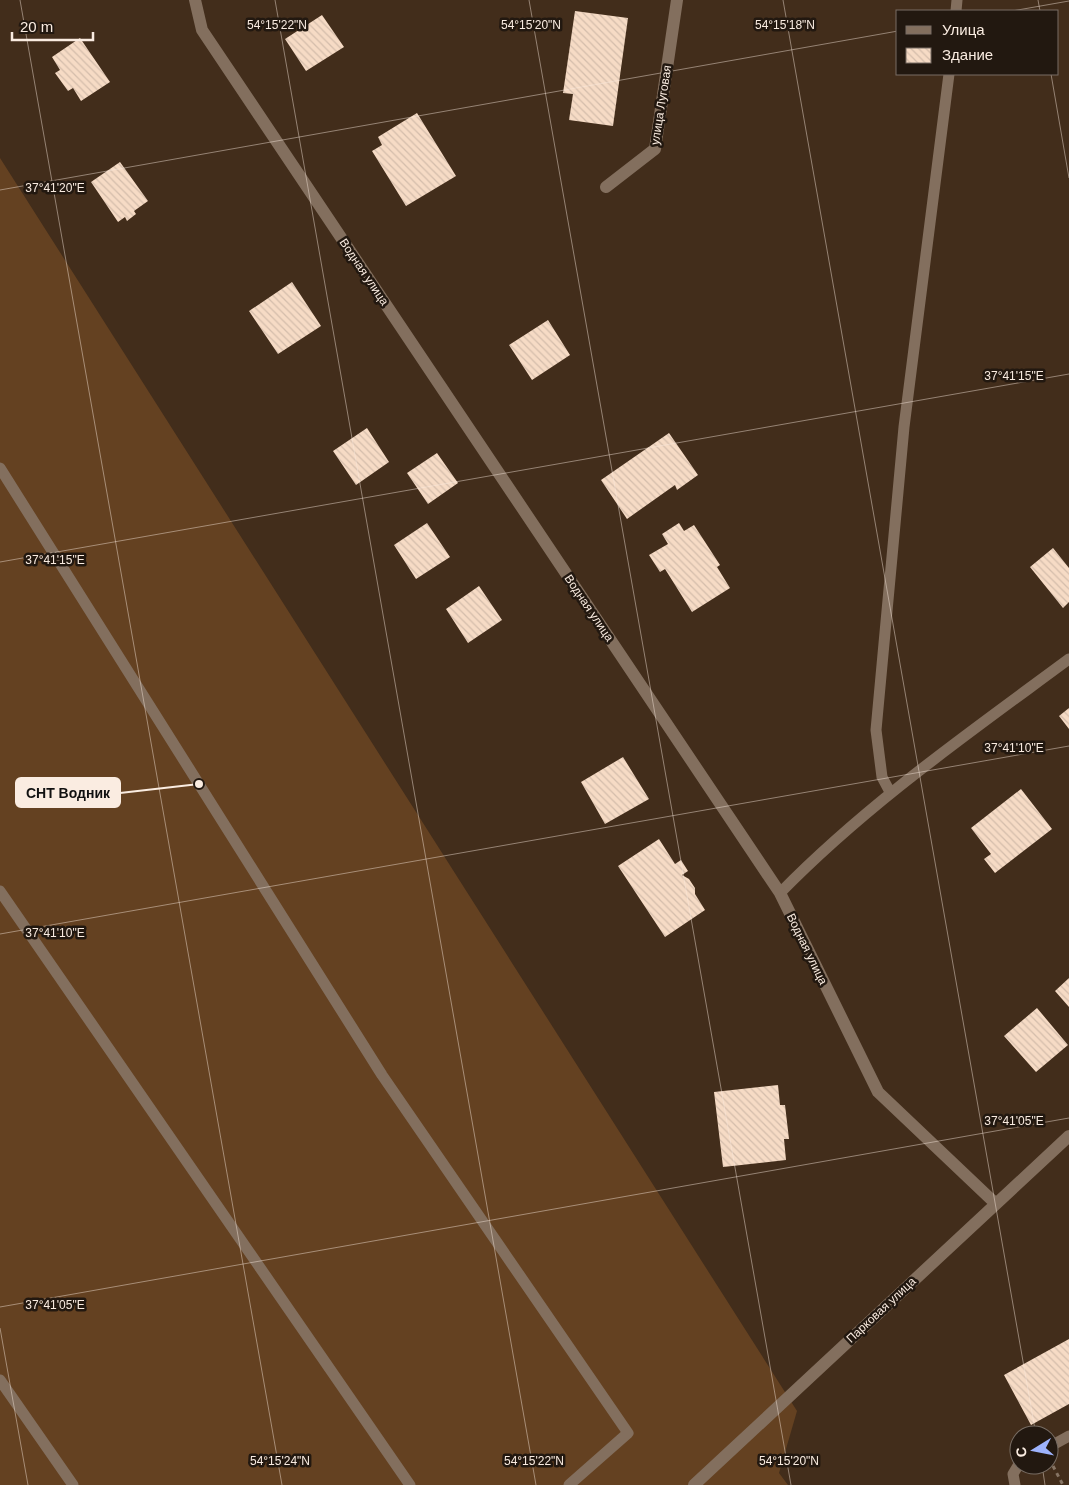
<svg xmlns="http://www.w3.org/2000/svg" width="1069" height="1485" font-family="Helvetica,sans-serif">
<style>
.garden{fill:#644121}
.building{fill:url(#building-back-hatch)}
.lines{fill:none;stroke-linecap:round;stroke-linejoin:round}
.path{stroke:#867464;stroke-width:3;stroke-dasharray:4 4;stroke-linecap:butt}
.service{stroke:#836f5e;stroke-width:11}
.minor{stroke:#836f5e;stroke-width:12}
.ticks{fill:none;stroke:#faece1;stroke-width:1;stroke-opacity:0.45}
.labels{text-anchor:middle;stroke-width:5;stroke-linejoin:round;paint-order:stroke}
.street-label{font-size:12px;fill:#faece1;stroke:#221810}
.ticks-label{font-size:12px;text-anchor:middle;fill:#faece1;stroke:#221810;stroke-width:5;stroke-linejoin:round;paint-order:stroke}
.leader{fill:none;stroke:#faece1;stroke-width:2}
.callout-dot{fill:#faece1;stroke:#221810;stroke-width:2}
.callout{fill:#faece1;stroke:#faece1;stroke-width:2}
.callout-label{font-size:14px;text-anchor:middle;font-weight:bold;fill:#111}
</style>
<defs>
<pattern id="building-back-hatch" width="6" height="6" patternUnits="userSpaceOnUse" patternTransform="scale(1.25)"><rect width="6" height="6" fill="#f6dbc5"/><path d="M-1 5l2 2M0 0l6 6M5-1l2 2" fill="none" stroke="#d4bdab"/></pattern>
</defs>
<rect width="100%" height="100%" fill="#422d1b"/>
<path class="garden" d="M0,158L797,1411L779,1473L788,1485H0Z"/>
<path class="building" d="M575,11L628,18L613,126L569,120L573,94L563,93Z
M322,15L344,47L306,71L285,39Z
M80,38L110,82L81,101L73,88L68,91L55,73L60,70L52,57Z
M417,113L456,176L406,206L372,151L382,145L378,137Z
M120,162L148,201L134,211L136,214L127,221L125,217L118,222L91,182Z
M292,282L321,326L278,354L249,311Z
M548,320L570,355L532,380L509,345Z
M367,428L389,462L356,485L333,451Z
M669,433L698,475L677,490L675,485L627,519L601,480Z
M437,453L458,483L428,504L407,473Z
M427,523L450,557L416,579L394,545Z
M679,523L684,531L694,525L720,565L717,567L730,588L692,612L665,569L660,572L649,555L668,544L662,534Z
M1053,548L1069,568V602L1063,608L1030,567Z
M479,586L502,620L468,643L446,609Z
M1069,708V729L1059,716Z
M623,757L649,799L605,824L581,782Z
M1021,789L1052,829L995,873L984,859L991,854L971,828Z
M659,839L675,864L681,860L688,871L682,875L689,879L695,888V894L705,910L665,937L618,866Z
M1069,978V1007L1055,991Z
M1037,1008L1068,1045L1036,1072L1004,1036Z
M778,1085L780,1105H785L789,1139H784L786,1160L723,1167L714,1092Z
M1069,1339V1404L1031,1425L1004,1375Z"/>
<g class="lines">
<path class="path" d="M1053,1466L1063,1485"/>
<path class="service" d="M956,11L957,0
M0,468L382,1075L628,1433L569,1485
M890,792L882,777L876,730L904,427L949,74
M0,891L410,1485
M780,893C867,804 969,733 1069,659
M0,1380L73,1485
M1049,1447L1069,1436
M1015,1485L1013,1474L1019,1464"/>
<path class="minor" d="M195,0L202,30L780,893L878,1092L996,1204
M606,187L655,149L677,0
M694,1485L1069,1136"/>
</g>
<path class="ticks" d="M20,0L282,1485M275,0L536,1485M529,0L791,1485M783,0L1036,1435M1038,0L1040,11M1012,11L1069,1M1051,74L1069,178M0,190L898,31M0,562L1069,374M0,934L1069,746M0,1307L1069,1118M0,1328L28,1485M1042,1465L1045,1485"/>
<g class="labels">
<g class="street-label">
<text transform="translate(661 105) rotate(-81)" y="4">улица Луговая</text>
<text transform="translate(364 272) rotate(56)" y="4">Водная улица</text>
<text transform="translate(589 608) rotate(56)" y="4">Водная улица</text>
<text transform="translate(807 949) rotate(64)" y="4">Водная улица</text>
<text transform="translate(881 1310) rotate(-43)" y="4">Парковая улица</text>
</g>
</g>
<g class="ticks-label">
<text x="277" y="29">54°15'22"N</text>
<text x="531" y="29">54°15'20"N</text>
<text x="785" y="29">54°15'18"N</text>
<text x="55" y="192">37°41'20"E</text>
<text x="1014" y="380">37°41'15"E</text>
<text x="55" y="564">37°41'15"E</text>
<text x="1014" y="752">37°41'10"E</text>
<text x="55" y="937">37°41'10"E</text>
<text x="1014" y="1125">37°41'05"E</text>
<text x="55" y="1309">37°41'05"E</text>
<text x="280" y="1465">54°15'24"N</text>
<text x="534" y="1465">54°15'22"N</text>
<text x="789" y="1465">54°15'20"N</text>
</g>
<path class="leader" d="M199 784L120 793"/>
<circle class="callout-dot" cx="199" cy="784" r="5"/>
<rect class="callout" x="16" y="778" width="104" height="29" rx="5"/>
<g class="callout-label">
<text x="68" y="798">СНТ Водник</text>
</g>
<rect x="896" y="10" width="162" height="65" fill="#221810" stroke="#786d64"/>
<rect x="906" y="26" width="25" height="8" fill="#836f5e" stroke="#786d64"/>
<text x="942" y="35" font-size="15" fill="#faece1">Улица</text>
<rect x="906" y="48" width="25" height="15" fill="url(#building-back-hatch)" stroke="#786d64"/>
<text x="942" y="60" font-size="15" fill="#faece1">Здание</text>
<g transform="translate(1034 1450) rotate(260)"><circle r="24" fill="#221810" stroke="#786d64"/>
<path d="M0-4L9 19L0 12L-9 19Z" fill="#9eb3fd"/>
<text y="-8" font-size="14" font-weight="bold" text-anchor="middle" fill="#faece1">С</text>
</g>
<path d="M12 32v8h81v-8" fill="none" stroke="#faece1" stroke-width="2.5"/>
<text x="20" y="32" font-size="15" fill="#faece1" stroke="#221810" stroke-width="4" paint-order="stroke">20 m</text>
</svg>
